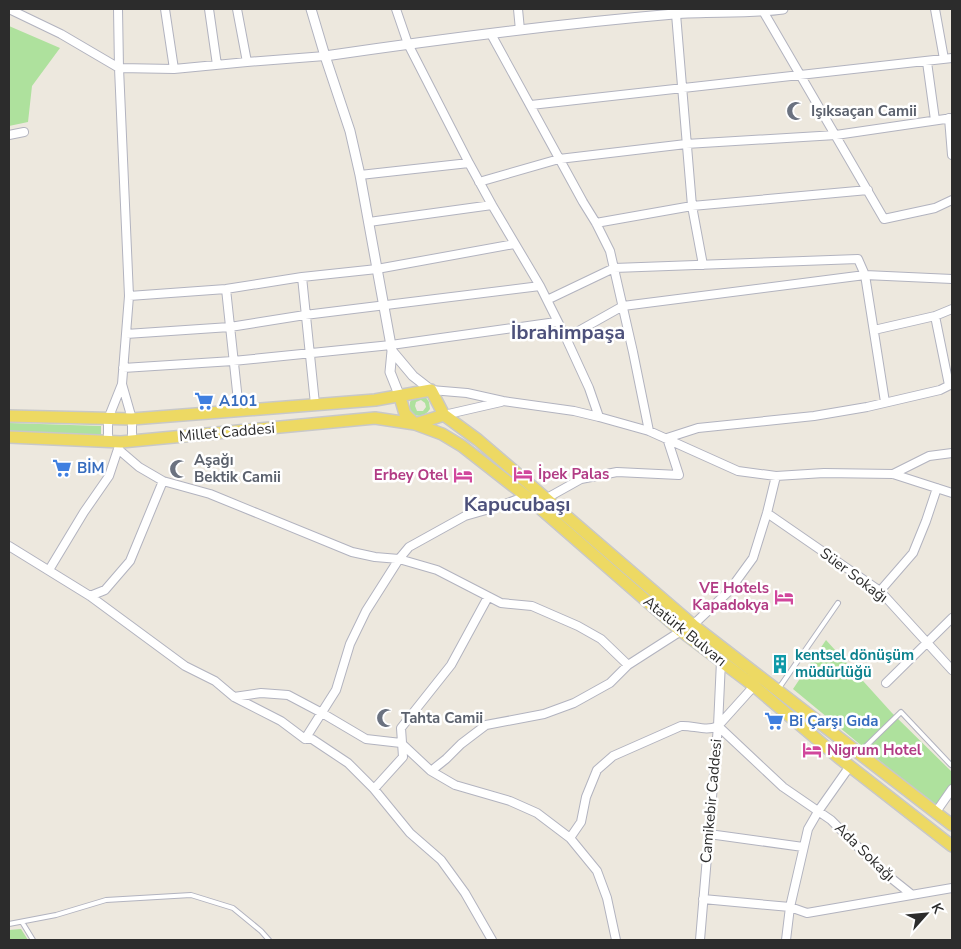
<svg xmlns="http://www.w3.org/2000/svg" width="961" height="949" font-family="'Nunito Sans',sans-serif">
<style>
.green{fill:#aee19d;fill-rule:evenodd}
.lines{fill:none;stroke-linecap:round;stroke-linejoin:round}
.service-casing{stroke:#b2b3bf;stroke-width:6}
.minor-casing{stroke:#b2b3bf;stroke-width:10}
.tertiary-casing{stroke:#b2b3bf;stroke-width:11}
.primary-casing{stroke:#c8c8c8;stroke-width:14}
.service{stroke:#fff;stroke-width:4}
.minor{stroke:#fff;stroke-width:8}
.tertiary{stroke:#fff;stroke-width:9}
.primary{stroke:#edd963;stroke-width:11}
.labels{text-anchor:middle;stroke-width:5;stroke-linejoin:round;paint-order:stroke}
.worship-label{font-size:15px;font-weight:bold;fill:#5b616d;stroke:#fff;text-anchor:start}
.shop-label{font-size:15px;font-weight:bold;fill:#366cbe;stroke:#fff;text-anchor:start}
.street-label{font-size:15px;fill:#2c2c2c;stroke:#fff}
.hotel-label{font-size:15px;font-weight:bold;fill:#b23c85;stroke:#fff;text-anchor:start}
.culture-label{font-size:15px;font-weight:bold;fill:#0d838f;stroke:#fff;text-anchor:start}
.district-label{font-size:20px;font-weight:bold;fill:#4d517b;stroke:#fff}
</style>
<rect width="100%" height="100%" fill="#ede8de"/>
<path class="green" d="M9,26L60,48L32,86L28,122L9,126Z
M425,396L429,402L430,409C426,415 421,417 414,415L410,409V402L414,397ZM421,400L425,403L426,407L423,411H417L415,406L416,402Z
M9,423L101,426V435L9,431Z
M826,640L892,713L952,772V787L937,808L793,689Z
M21,929L28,940H9V930Z"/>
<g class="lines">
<g class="service-casing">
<path id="service" d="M779,688L838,603
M860,752L901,712L951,765
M22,922L33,940
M9,924L56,915L106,900L191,895L233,908L261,931L269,940"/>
</g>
<g class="minor-casing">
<path id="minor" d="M9,9L61,34L119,68L174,69L247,62L325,56
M165,9L174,69
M209,9L217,65
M237,9L247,62
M396,9L408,44L469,163L492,205L540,286L566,338L589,388L599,417
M518,9L520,30
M935,9L944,59
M763,11L884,219L935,208L952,200
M676,14L692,206L703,265
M491,34L583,202L596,223L610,251L633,352L649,431
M927,62L935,120
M531,105L952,58
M949,118L952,155
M9,135L24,132
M360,175L469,163
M479,182L559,159L686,144L836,135L952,118
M369,222L492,205
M596,223L692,206L868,190
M302,277L315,404
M226,289L239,410
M129,296L226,289L302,277L377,269L514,244
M547,300L614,268L858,259L865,275L885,402
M935,316L949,385
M874,330L935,316L952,309
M126,334L230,327L305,315L540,286
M566,338L623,306L865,275L952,279
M123,368L233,361L391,345L556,322
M122,384L132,419V441
M431,390L467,393L503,401L574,411L599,417L649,431L738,471L776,476L824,473L893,474L952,493
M444,415L501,402
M667,438L698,428L814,416L867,407L940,390L952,384
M108,441V419L122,384L129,296L119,68L118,9
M118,449L139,467L163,481L210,494L352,552L375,557L399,559L437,570L501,603L532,606L578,626L601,639L628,665
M893,474L929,456L952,453
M547,498L581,479L617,472L679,475L667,438
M767,513L880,591L952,670
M9,546L90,596L185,666L215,681L234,697L281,721L305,739H312L348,763L374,789L410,833L441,860L465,893L492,940
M49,570L84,512L109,476L119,446
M880,591L913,553L926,521L937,488
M90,596L105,590L130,561L163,481
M693,625L729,591L753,558L767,513L776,476
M886,683L952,618
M234,697L261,693L288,695L322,713L366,739L401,743L431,771L455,785L510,801L537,813L570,838L597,871L607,898L616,940
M718,726L783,787L831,820L881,870L911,894
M305,739L336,690L350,644L366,611L399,559L409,547L465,516L500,506L526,496
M431,771L446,759L461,744L486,725L544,714L574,703L610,683L628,665L681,631
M374,789L403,757L401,728L451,665L488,597
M936,812L952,789
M709,834L803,847
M570,838L581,822L586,797L597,770L613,756L681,726C693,725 706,732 718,726L754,686
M703,899L790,907L807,913L952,888
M700,940L718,726L721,661
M786,940L790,907L808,829L819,810L850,766"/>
</g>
<g class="tertiary-casing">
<path id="tertiary" d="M311,9L325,56L350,131L360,175L392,351L390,372L400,397
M325,56C441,39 557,24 674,14C710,11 747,14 783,9
M392,351L413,376L431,390"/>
</g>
<g class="primary-casing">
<path id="primary" d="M400,397L405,414L415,424L442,434L462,446L526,496L681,631L754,686L838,757L952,846
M9,416L132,419L375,400L431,390L444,415L478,440L693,625L952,825
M9,437L121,442L375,418L415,424L444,415"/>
</g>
<use href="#service" class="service"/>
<use href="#minor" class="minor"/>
<use href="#tertiary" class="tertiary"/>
<use href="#primary" class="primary"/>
</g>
<defs>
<g id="mosque-bare" transform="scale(1.5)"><path d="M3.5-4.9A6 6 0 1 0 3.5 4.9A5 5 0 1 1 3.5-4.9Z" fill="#6b7280" stroke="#fff" stroke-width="2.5" paint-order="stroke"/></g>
<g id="supermarket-bare" transform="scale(1.5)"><path d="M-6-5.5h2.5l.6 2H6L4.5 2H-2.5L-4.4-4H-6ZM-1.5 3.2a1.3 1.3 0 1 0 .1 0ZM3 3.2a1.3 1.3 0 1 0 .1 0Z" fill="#3f7fe0" stroke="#fff" stroke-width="2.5" paint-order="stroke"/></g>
<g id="hotel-bare" transform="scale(1.5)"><path d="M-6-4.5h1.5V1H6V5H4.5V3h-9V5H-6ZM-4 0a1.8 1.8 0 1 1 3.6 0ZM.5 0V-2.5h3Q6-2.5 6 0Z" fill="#d1479c" stroke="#fff" stroke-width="2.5" paint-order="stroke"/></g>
<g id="building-bare" transform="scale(1.5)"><path d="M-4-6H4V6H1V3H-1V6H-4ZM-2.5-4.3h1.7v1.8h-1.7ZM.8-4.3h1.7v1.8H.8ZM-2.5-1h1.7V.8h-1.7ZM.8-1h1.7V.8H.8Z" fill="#0f9aa8" stroke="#fff" stroke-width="2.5" paint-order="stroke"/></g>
</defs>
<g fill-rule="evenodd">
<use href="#mosque-bare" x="796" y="111"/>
<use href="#supermarket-bare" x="204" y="401"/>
<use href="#supermarket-bare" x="62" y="468"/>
<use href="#mosque-bare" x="179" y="469"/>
<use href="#hotel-bare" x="523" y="474"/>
<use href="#hotel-bare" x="463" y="475"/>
<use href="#hotel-bare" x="784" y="597"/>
<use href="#building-bare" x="780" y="664"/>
<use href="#mosque-bare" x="386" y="718"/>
<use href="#supermarket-bare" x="774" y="721"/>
<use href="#hotel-bare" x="812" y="750"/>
</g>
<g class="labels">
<g class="worship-label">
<text x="811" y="116">Işıksaçan Camii</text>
<text x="194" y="465">Aşağı<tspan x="194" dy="17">Bektik Camii</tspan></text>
<text x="401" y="723">Tahta Camii</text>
</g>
<g class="shop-label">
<text x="219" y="406">A101</text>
<text x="77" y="473">BİM</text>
<text x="789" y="726">Bi Çarşı Gıda</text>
</g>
<g class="street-label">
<text transform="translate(227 432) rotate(-5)" y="5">Millet Caddesi</text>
<text transform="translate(854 575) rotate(37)" y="5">Süer Sokağı</text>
<text transform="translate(685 631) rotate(39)" y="5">Atatürk Bulvarı</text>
<text transform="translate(711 801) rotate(-85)" y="5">Camikebir Caddesi</text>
<text transform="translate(865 852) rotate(44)" y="5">Ada Sokağı</text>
</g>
<g class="hotel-label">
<text x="538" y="479">İpek Palas</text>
<text x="448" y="480" text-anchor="end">Erbey Otel</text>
<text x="769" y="593" text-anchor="end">VE Hotels<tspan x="769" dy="17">Kapadokya</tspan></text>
<text x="827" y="755">Nigrum Hotel</text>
</g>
<g class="culture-label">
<text x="795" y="660">kentsel dönüşüm<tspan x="795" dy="17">müdürlüğü</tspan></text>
</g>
<g class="district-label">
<text x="568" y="339">İbrahimpaşa</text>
<text x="517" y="511">Kapucubaşı</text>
</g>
</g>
<rect width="961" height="949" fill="none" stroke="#2c2c2c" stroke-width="20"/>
<g transform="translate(926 914) rotate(63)" stroke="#ffffff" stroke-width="4" paint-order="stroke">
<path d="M0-4L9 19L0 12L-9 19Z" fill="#2c2c2c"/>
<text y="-8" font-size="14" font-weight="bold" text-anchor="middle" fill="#2c2c2c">K</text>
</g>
</svg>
